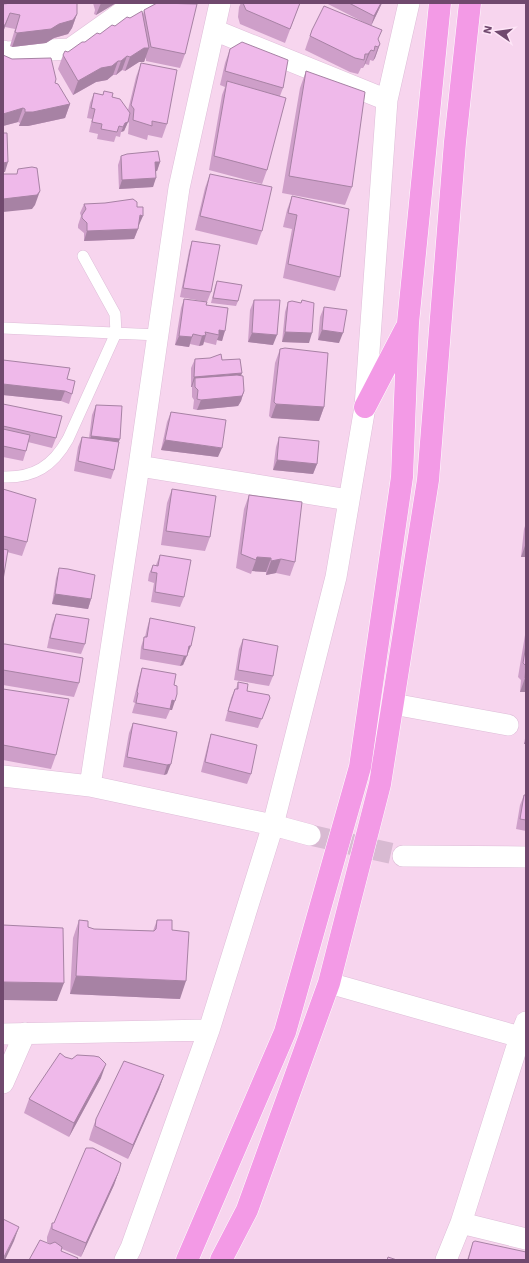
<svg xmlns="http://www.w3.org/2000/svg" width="529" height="1263" font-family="'Work Sans',sans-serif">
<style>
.residential{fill:#f7d5ee}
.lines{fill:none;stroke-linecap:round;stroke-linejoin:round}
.minor-tunnel{stroke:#d8bad2;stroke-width:21;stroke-dasharray:21 10;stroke-linecap:butt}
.service-casing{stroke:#debdd8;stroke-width:12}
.minor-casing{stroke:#debdd8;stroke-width:22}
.trunk-casing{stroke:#fff;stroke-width:23}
.service{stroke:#fff;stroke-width:11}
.minor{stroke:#fff;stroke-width:21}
.trunk{stroke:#f39ae6;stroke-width:22}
.wall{fill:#ce9fc9}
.shaded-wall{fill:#a782a4}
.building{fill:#efb9ea;stroke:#a782a4}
</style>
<rect width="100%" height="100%" fill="#fbe0f3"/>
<path class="residential" d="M3,3H526V1260H3Z"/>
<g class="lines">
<path class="minor-tunnel" d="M310,835L403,856"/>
<g class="service-casing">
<path id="service" d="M3,328L158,335
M3,477C34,478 53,466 68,439L116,333L115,314L83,256"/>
</g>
<g class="minor-casing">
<path id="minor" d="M214,30L387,100
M3,51L6,52L70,49L128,8L153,3
M139,466L349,500
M393,704L508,725
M3,776L90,786L273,825L310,835
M90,786L139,466L179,188L220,3
M403,856L526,857
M329,983L520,1037L526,1022
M3,1034L209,1030L273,825L336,577L365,407L387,100L409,3
M3,1083L25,1033
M461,1223L526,1239
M125,1260L131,1248L209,1030
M446,1260L461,1223L520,1037L526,1038"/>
</g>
<g class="trunk-casing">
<path id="trunk" d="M365,407L405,330
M187,1260L285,1032L360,767L402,477L408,323L440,3
M221,1260L247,1210L329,983L380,784L428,480L455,142L470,3"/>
</g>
<use href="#service" class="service"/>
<use href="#minor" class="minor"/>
<use href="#trunk" class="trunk"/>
</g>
<path class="wall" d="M93,3H116L96,15L94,14L95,10Z
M241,3H300L285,43L240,24L238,17L239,7Z
M326,3H382L371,26L380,44L375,58L373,61L370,60L369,65L365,64L363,68H361L358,74L350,72L305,50L307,44L312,30L369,25Z
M3,4L77,14L72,28L68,34L54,38L46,43L12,47L10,46L15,29L5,27L3,32Z
M144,10L185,54L180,68L146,61V57L144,62H139L125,71L122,70L116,75H113L107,80L96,82L73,95L58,69L63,55L130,18L143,14Z
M230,49L283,88L280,96L267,170L262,184L209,170L222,95L225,87L220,85L225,63Z
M3,55L55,83L70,104L65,118L28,126H19L20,123L18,122L3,126Z
M141,63L167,124L162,138L148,135L147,140L128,134L129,123L128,122L124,131L121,132L120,137L116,136L114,142L97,139L98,134L89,132L92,119L87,118L90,103L94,93L103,95L104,91L128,110L136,77Z
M306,71L352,187L345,205L282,193L300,88Z
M121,156L160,162L157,171H156L153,187L119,189L118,165Z
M210,174L262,231L257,245L195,230L205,188Z
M292,196L340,277L335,291L283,278L292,229L283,227L287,210Z
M84,204L137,207L139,225H138V229L134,239L84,241V233L78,228V225L81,216L80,213Z
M192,241L211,292L207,302L180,297L189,251Z
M217,281L238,301L236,306L211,303L215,286Z
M184,299L206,305L228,308L222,341L217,340L216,345L204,342L203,345L199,346L190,344L189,347L175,345L181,308Z
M254,300L273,345L248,342L250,310Z
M302,300L309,343L282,342L285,312L288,302L301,303Z
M324,307L339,343L318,340L320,317Z
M280,349L324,407L319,421L271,418L269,416L275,363Z
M195,359L222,360L242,373L241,375L244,391L241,401L238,406L197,410L193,409L194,400L192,397V387H191V368Z
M3,360L67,379L72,394L69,404L61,401L3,395Z
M3,404L56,438L52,448L28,442L26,451L23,461L3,457Z
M96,405L119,442L114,470L111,479L74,471L78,447L82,437L89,438L92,415Z
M171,412L218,457L161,450L167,422Z
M279,437L317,464L313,474L273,470L276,447Z
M3,489L27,542L22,556L7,552L3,580Z
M172,489L210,537L205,551L161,545L167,503Z
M249,495L295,562L290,576L276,573L266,575V572L252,571L251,574L236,568L244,509Z
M526,523V557H521L524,529Z
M160,555L184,597L180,607L151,602L154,583L148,581L149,574L153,565H156Z
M59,568L91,599L88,609L52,604L56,578Z
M56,614L85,644L81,654L47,648L52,624Z
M150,618L187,656L183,665L180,666L140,659L141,647L144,637H145L147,628Z
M526,629V692H520L521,680L518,677Z
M243,639L273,676L269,686L234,680L239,649Z
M3,644L79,683L74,697L3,685Z
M142,668L174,685L172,710H170L166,719L132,713L135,703L133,702L139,678Z
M238,682L247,691L270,698L258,728L225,721L231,698L235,689H236Z
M3,689L56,755L51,769L3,760Z
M133,723L177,732L167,774L164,775L123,767L129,733Z
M526,733V744H524Z
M211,734L251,774L247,784L201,772L208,744Z
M524,795H526V831L516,829L520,805Z
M79,920L88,927L94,929L153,931L157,920L172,930L180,999L70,994L73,938Z
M65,1057L101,1078L69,1137L24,1113L29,1099Z
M164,1075L159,1089L128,1159L89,1140L91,1133L96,1119Z
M119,1171L114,1185L81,1257L62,1249L61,1251L47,1242V1237L52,1223H54Z
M473,1242L526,1260H467Z"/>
<path class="shaded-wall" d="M101,3H116L96,15Z
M381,3H382L371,26L374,16Z
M10,13L3,32V25Z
M77,14L72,28L68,34L54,38L46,43L12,47L17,33L59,24Z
M380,44L375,58L373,61L378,47Z
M144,48H149L144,62H139L125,71L130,57Z
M371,50L365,64L363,68L368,54Z
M127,56L122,70L116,75L121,61Z
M118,61L113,75L107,80L96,82L73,95L78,81L101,68Z
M70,104L65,118L28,126H19L25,112Z
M23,108L18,122L3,126V114Z
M128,122L124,131L121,132L125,123Z
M8,162L5,172H3V163Z
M155,162H160L157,171L151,172Z
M156,178L153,187L119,189L122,180Z
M40,191L35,205L32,209L3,212V199Z
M140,215L143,216L139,225H136Z
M138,229L134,239L84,241L87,231Z
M219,330L225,331L222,341L217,340L219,335Z
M322,330L343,333L339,343L318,340Z
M285,332L312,333L309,343L282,342Z
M252,333L277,335L273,345L248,342Z
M206,335L203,345L199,346L202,336Z
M179,336L192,337L189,347L175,345Z
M242,373L238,383L195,378L192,387H191L194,377Z
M3,384L65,391L61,401L3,395Z
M244,391L241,401L238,406L197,410L201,400Z
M276,404L324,407L319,421L271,418Z
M91,436L120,439L116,449L88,446Z
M165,440L222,448L218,457L161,450Z
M277,460L317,464L313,474L273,470Z
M526,543V557H521Z
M257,557L271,558L266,572L252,571Z
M281,559L276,573L266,575L271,561Z
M55,594L91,599L88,609L52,604Z
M189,646H191L183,665L180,666L184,656Z
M525,678H526V692H520Z
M172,700L175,701L172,710H170Z
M526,739V744H524Z
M171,764L167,774L164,775L167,765Z
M76,976L186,981L180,999L70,994Z
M3,982L64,983L57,1001L3,1000Z
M106,1064L101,1078L69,1137L74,1123Z
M164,1075L159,1089L128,1159L133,1145Z
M119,1171L114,1185L81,1257L86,1243Z
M19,1227L14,1241L5,1260H3Z"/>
<path class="building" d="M12,3H77V14L73,20L59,24L51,29L17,33L15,32L20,15L10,13L5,25H3V4Z
M157,3L197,4L185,54L151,47L144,10Z
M243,3H300L290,29L246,10Z
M349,3H381L374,16Z
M324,6L382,30L378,39L380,44L378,47L375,46L374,51L371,50L368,54H365L364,60L355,58L310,36L312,30Z
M142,11L149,48H144L130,57L127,56L121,61H118L112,66L101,68L78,81L63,55L65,51L68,52L82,42H85L97,33L100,34L112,25L115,26L127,17L130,18Z
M242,42L288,60L283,88L225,71L230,49Z
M3,55L12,59L51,58L56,79L55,83L58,84L70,104L33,112H25V109L23,108L3,114Z
M141,63L177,70L167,124L152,121V126L133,120L134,109L131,105Z
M306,71L365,92L352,187L289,176Z
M227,81L286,98L267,170L214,156Z
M104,91L113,93L112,97L120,99L130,113L128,122L125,123L123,127L119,126L117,132L101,129L102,124L92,122L95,109L91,108L94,93L103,95Z
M3,133H7L8,162L3,163Z
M158,151L160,162H155L156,178L122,180L121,156L127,154Z
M32,167L37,168L40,191L37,195L3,199V174H17L18,169Z
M210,174L272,187L262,231L200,216Z
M292,196L349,209L340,277L288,264L297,215L288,213Z
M133,199L137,202V207H143V216L140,215L138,229L87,231V223L82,218V215L86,209L84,204L105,203Z
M192,241L220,245L211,292L183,288Z
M217,281L242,285L238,301L213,298Z
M184,299L207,302L206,305L228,308L225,331L219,330V335L205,332L206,335L202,336L193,334L192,337L179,336Z
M254,300H280L277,335L252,333Z
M302,300L314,303L312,333L285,332L288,302L292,301L301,303Z
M324,307L347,310L343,333L322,330Z
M285,348L328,353L324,407L276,404L274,402L280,349Z
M221,354L222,360L240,359L242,373L194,377L195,359L210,358Z
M3,360L70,368L67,379L75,381L72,394L65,391L3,384Z
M237,375L243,376L244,391L242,396L201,400L197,399L198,390L195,387V378Z
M3,404L62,416L56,438L3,426Z
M96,405L122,406L120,439L91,436Z
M171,412L226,420L222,448L165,440Z
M3,429L30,435L26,451L3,446Z
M82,437L119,442L114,470L78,461Z
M279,437L319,441L317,464L277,460Z
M3,489L36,499L27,542L3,536Z
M172,489L216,496L210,537L166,531Z
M249,495L302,502L295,562L281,559L271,561V558L257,557L256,560L241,554Z
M3,549L8,550L3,580Z
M160,555L191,560L184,597L155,592L157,573L151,572L153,565L158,566Z
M59,568L68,569L95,575L91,599L55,594Z
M56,614L89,619L85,644L50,638Z
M150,618L195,627L191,646H189L187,656H184L143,649L144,637H147Z
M243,639L278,646L273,676L238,670Z
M3,644H5L83,658L79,683L3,670Z
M526,645V678H525L526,666L523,663Z
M142,668L176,674L174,685L177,686V694L175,701L172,700L170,709L136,703L138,693L137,692Z
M238,682L248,684L247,691L269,695L270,698L262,719L228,711L235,689H238Z
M3,689L69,699L56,755L3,745Z
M133,723L177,732L171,764L167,765L127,757Z
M211,734L257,745L251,774L205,762Z
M524,795H526V820L520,819Z
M79,920L88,921V927L94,929L154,931L156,929L157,920H172V930L189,932L186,981L76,976Z
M3,925L63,928L64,983L3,982Z
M60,1053L65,1057L72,1059L77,1055L94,1056L99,1057L106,1064L74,1123L29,1099Z
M124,1061L164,1075L133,1145L95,1126L96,1119Z
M86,1148H93L121,1163L119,1171L86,1243L52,1229V1223H54Z
M3,1219L19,1227L3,1259Z
M40,1240L50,1244L55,1242L62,1247L61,1251L78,1258L77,1260H29Z
M475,1241L526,1252V1260H468L473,1242Z
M388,1257L397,1260H387Z"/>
<rect width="529" height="1263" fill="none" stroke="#70496e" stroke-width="8"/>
<g transform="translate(497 32) rotate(283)" stroke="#fee5f7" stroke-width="3" paint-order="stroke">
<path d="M0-3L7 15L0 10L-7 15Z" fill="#70496e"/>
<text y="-6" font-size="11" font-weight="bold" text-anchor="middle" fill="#70496e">N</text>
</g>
</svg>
